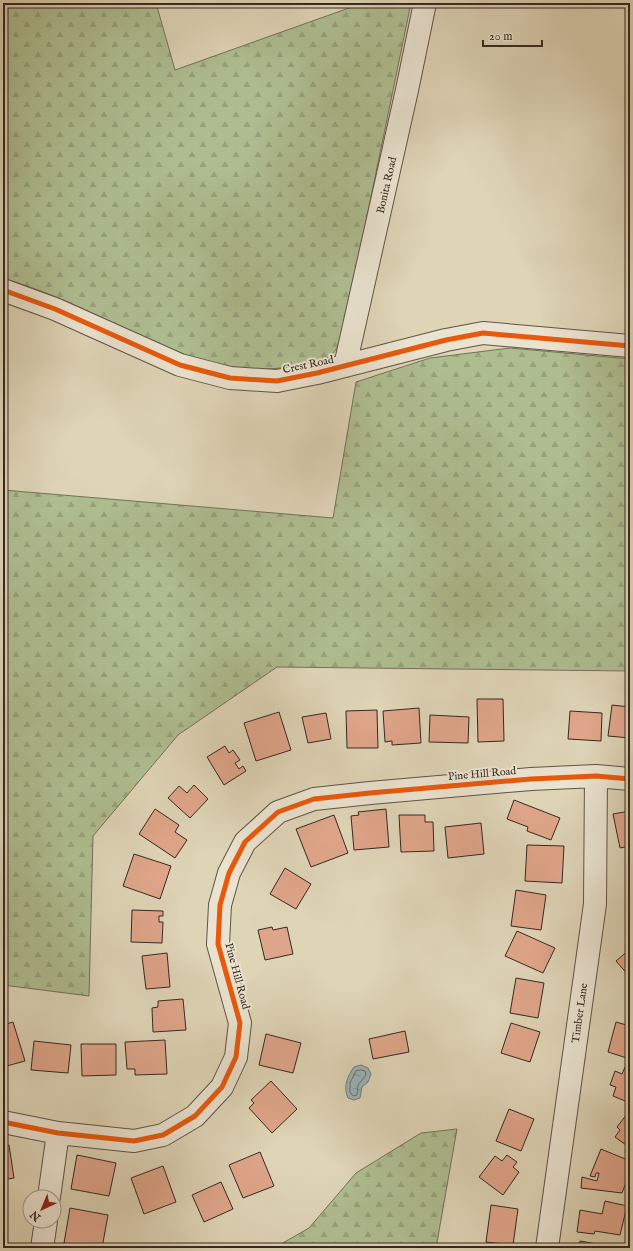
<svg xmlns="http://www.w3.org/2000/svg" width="633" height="1251" font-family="'IM FELL English',serif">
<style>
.forest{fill:url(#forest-firs);stroke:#737258}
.water{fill:url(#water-ripples);stroke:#737d7c}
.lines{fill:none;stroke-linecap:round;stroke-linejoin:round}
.shore{stroke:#696e6d;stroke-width:1}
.building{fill:#dfa58a;stroke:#382820}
.minor-casing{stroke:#625346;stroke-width:24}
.minor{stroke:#eae3d0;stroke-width:22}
.cycleway-casing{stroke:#eae3d0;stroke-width:8}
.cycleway{stroke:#e8590c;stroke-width:5}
.labels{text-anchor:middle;stroke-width:4;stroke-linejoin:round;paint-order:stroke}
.street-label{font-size:11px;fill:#382820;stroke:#eae3d0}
</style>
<defs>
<pattern id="forest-firs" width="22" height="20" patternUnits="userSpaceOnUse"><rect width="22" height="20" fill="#aebd90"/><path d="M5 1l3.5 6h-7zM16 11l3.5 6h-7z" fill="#96a27c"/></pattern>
<pattern id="water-ripples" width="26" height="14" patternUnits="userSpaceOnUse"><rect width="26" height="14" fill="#9ab5ba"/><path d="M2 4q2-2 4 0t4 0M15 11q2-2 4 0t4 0" fill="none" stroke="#7f9397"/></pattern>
</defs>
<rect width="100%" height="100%" fill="#ded4b6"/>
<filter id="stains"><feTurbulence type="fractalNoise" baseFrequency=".005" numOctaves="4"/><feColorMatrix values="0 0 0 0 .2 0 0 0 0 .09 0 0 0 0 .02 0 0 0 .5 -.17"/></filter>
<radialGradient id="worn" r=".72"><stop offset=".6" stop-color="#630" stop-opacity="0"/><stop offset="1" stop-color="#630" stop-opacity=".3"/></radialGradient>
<path class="forest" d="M3,3H156L175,70L363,3H411L344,328C341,338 338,351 329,357C323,361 310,362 303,364C221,384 151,340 79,307C55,296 29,286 3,278Z
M510,348L630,359V671L277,667L178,735L93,836L89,996L3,985V490L333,518L356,382L430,358Z
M457,1129L436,1248H274L309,1228L356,1173L421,1133Z"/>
<path class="water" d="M361,1065L368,1068L371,1074L368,1082L362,1087L360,1098L354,1100L348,1098C343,1087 347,1077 354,1067Z"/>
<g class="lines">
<path class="shore" d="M361,1070L365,1071L366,1075L358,1085L357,1095L353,1096L350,1092V1083L356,1071Z"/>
</g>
<path class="building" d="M477,699H503L504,741L478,742Z
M612,705L630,707V738L608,736Z
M419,708L421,743L392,745V741L385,742L383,711Z
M377,710L378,748H347L346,711Z
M570,711L602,713L601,741L568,739Z
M279,712L291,750L256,761L244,723Z
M326,713L331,739L308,743L302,717Z
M430,715L469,717L468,743L429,742Z
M225,746L229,753L233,750L240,760L235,763L239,769L243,766L246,771L224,785L207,757Z
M194,785L208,799L190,818L168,798L179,786L187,793Z
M514,800L560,818L551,840L527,831L528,827L507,819Z
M155,809L179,825L175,832L187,840L175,858L139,834Z
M386,809L389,847L354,850L351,816L359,815L358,812Z
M630,811V846L620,848L613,814Z
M334,815L348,853L311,867L296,829Z
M399,815H425V822H433L434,851L401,852Z
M481,823L484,854L448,858L445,827Z
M527,845L564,846L562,883L525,881Z
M134,854L171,866L160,899L123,886Z
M285,868L311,884L296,909L270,894Z
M516,890L546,895L541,930L511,926Z
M132,910L163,911V916H159V922H163L162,943L131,942Z
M272,927L273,930L287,927L293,954L265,960L258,930Z
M517,931L555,948L543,973L505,956Z
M630,949V977L616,961Z
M167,953L170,987L146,989L142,956Z
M516,978L544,983L538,1018L510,1013Z
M183,999L186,1030L153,1032L152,1008L158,1007V1001Z
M13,1022L25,1061L3,1067V1025Z
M616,1022L630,1026V1059L608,1052Z
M511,1023L540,1032L530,1062L501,1053Z
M405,1031L409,1052L373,1059L369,1039Z
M266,1034L301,1043L293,1073L259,1065Z
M165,1040L167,1074L135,1075V1069H127L125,1042Z
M34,1041L71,1045L68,1073L31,1070Z
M81,1044H116V1075L82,1076Z
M626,1065L630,1067V1103L613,1096L616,1087L610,1085L615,1071L622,1074Z
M271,1081L297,1109L272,1133L249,1108L254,1103L251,1100Z
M509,1109L534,1119L521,1151L496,1141Z
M627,1114L630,1116V1148L615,1137L620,1130L617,1127Z
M9,1145L14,1178L3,1180V1146Z
M601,1149L630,1161V1172L622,1193L581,1188L582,1177L597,1181L599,1173H596L595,1177L590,1176Z
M260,1152L274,1186L243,1198L229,1165Z
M77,1155L116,1163L109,1196L71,1189Z
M507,1155L517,1162L513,1167L519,1172L503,1195L479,1177L495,1156L502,1161Z
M163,1166L176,1202L144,1214L131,1178Z
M221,1182L233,1209L204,1222L192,1195Z
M3,1191H7L6,1227H3Z
M605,1201L627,1206L620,1235L595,1231L594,1234L577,1232L580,1210L602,1214Z
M491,1205L518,1209L513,1245L486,1242Z
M70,1208L108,1215L102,1248H91L64,1243Z
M580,1241L619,1248H579Z"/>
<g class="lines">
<g class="minor-casing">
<path id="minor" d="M3,290L55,309L180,365L230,378L277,381L317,373L446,340L483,333L630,346
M345,366L407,90L425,3
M3,1122L58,1133L134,1141L163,1135L195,1116L222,1087L236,1057L240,1023L218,944L220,905L229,873L245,842L278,812L314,799L370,793L531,779L596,776L630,779
M49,1197L58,1133
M42,1248L46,1221
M547,1248L595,904L596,776"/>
</g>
<use href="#minor" class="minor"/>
<g class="cycleway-casing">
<path id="cycleway" d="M3,290L55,309L180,365L230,378L277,381L317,373L446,340L483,333L630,346
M3,1122L58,1133L134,1141L163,1135L195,1116L222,1087L236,1057L240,1023L218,944L220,905L229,873L245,842L278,812L314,799L370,793L531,779L596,776L630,779"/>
</g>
<use href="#cycleway" class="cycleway"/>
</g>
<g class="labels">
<g class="street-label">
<text transform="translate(386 185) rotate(-77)" y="4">Bonita Road</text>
<text transform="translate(308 364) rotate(-12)" y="4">Crest Road</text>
<text transform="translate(482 773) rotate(-5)" y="4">Pine Hill Road</text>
<text transform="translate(238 976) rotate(75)" y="4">Pine Hill Road</text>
<text transform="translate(579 1013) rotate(-82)" y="4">Timber Lane</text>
</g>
</g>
<rect width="633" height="1251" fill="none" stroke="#ded4b6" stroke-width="16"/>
<rect x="4" y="4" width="625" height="1243" fill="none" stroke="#382820" stroke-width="2"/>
<rect x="8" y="8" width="617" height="1235" fill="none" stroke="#382820"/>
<g transform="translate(42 1209) rotate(224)"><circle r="19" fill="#eae3d0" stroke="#a3988a"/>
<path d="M0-3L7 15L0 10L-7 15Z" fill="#8f2418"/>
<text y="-6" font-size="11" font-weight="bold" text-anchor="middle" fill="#382820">N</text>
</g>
<path d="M483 40v6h59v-6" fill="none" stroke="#382820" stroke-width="2"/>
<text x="489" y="40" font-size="12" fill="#382820" stroke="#eae3d0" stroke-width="3" paint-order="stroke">20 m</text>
<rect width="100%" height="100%" filter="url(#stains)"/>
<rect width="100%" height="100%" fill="url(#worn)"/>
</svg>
